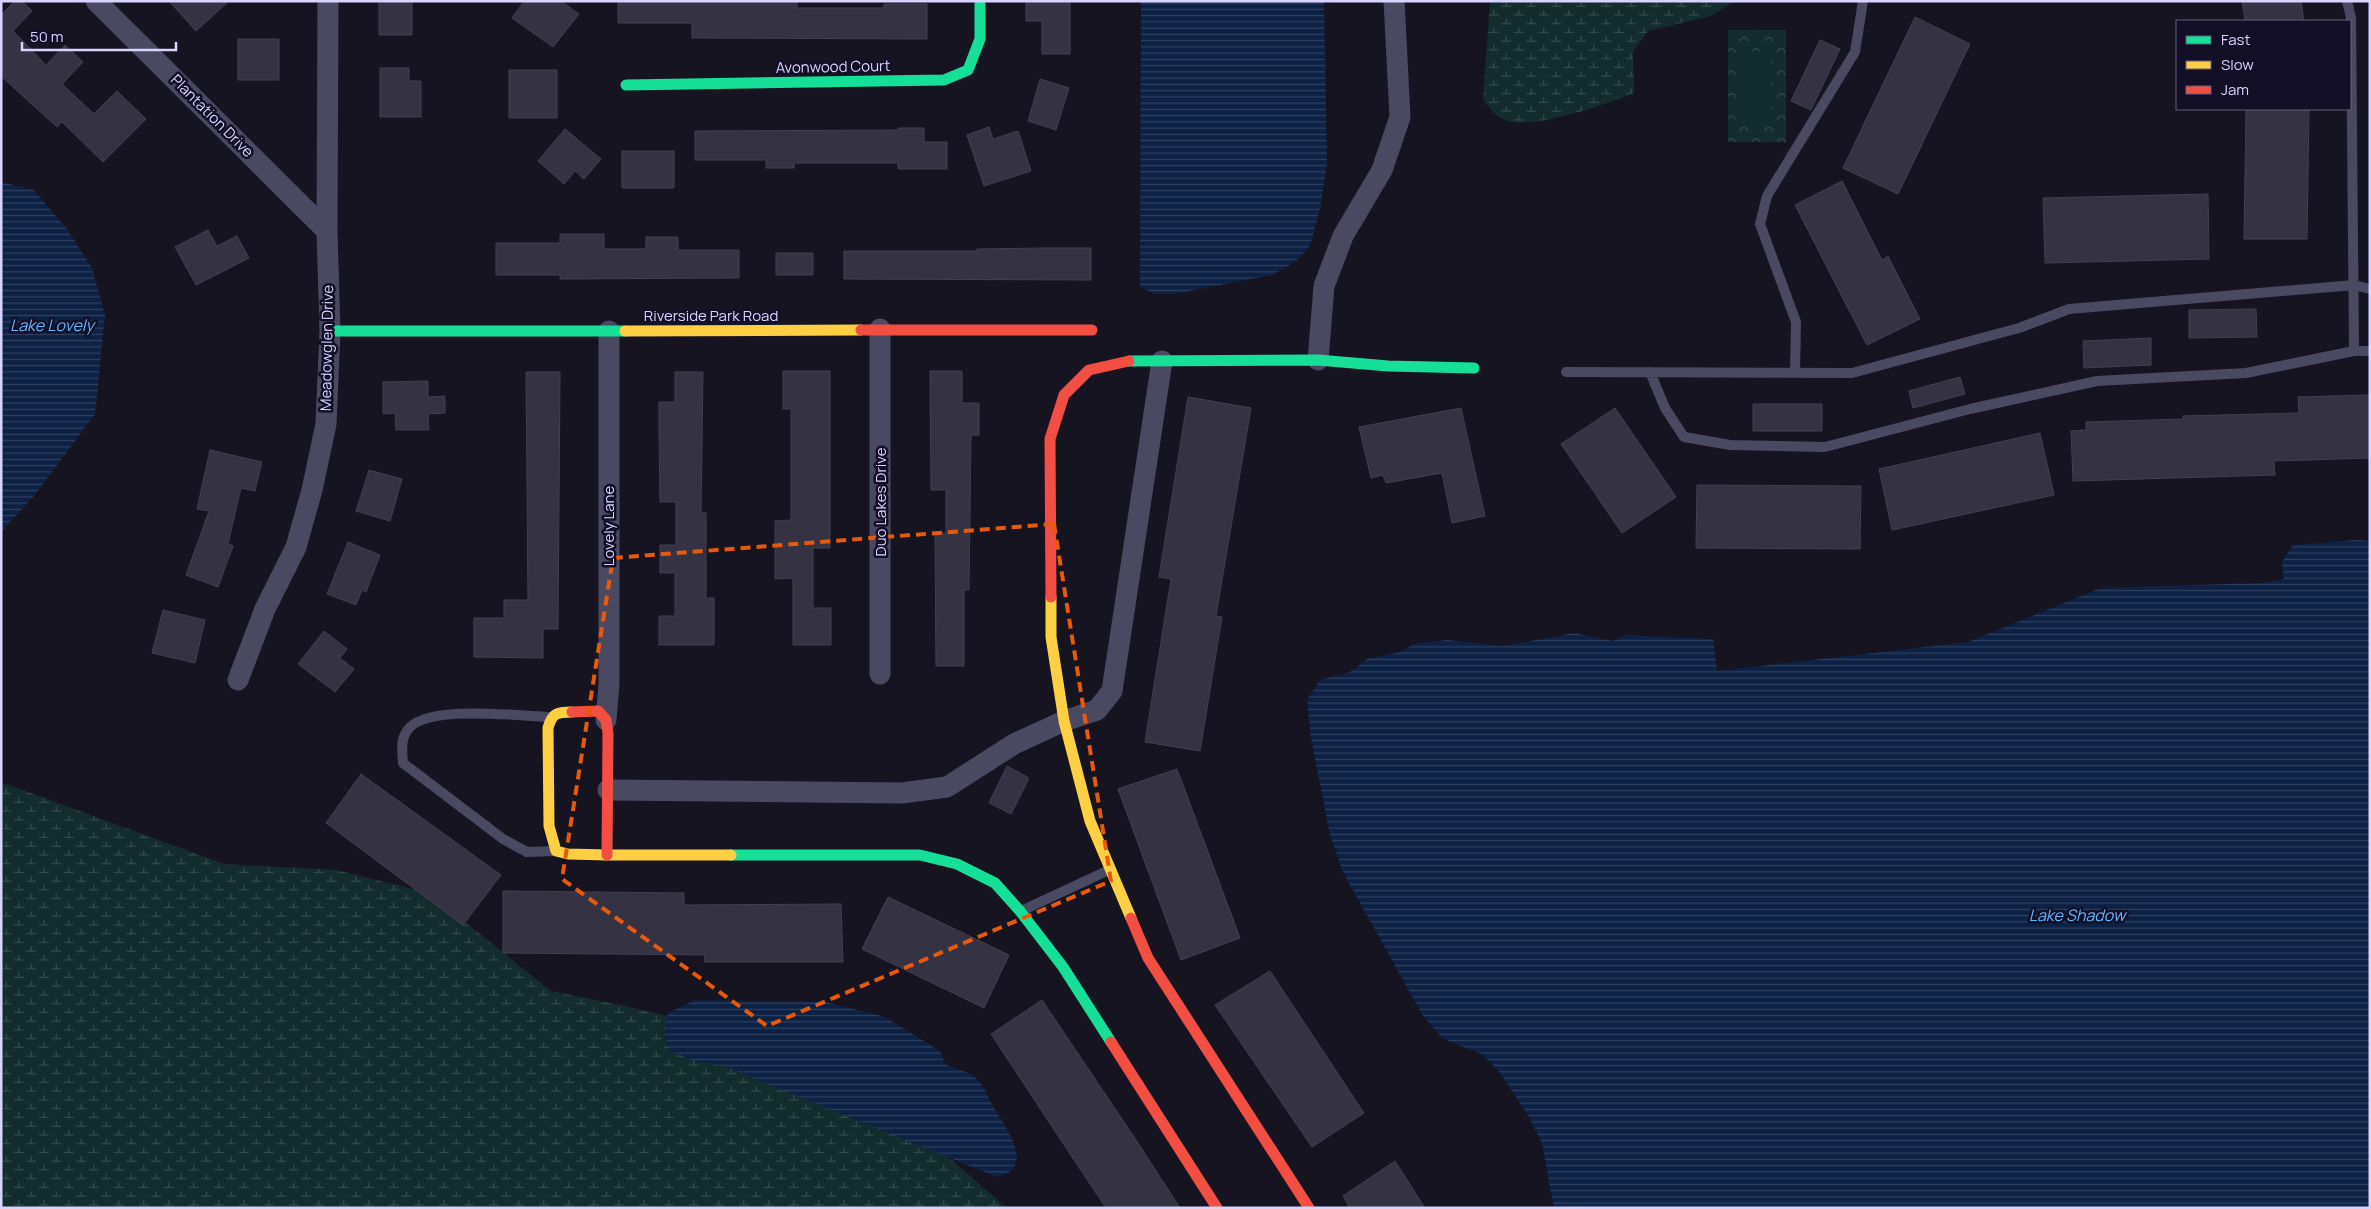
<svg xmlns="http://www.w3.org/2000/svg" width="2371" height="1209" font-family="Manrope,sans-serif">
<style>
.wetland{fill:url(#wetland-marsh)}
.park{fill:url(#park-crowns)}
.garden{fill:#132c2d}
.water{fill:url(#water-rules)}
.building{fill:#343243;stroke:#433f54}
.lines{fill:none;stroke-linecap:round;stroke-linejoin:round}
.lane{stroke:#4a4962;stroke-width:10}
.street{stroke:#4a4962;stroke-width:21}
.fast{stroke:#16e098;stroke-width:11}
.slow{stroke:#ffcf43;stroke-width:11}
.jam{stroke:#f24e42;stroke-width:11}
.marked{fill:none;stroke:#e8590c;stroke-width:4;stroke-dasharray:10 6;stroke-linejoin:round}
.labels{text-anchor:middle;stroke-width:5;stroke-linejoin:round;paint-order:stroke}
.street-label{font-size:15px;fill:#d9d4ff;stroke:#130f26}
.water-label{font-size:16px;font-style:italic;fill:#62b6ff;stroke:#130f26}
</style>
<defs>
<pattern id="wetland-marsh" width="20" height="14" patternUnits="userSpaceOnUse" patternTransform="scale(1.25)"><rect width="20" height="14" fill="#132c2d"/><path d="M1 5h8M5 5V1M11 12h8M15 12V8" fill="none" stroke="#354a4c"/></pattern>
<pattern id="park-crowns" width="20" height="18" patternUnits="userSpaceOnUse" patternTransform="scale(1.25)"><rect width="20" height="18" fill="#132c2d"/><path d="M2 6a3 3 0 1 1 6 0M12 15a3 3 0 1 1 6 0" fill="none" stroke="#354a4c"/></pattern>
<pattern id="water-rules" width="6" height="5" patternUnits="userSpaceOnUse" patternTransform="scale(1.25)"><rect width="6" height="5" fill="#0d2144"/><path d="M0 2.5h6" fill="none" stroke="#304060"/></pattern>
</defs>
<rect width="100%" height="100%" fill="#161421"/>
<path class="wetland" d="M1490,1H1734L1711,16L1648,31L1633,52L1634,93C1607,104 1531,131 1505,120C1495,116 1489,107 1483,99Z
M1,782L224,864L336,870L429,893L551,991L621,1005L695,1023L945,1154L1007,1208H1Z"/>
<path class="park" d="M1728,30H1786V142H1728Z"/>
<path class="garden" d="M1771,51L1772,125H1738L1737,52Z"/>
<path class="water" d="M1141,1H1324L1327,163L1320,209L1310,246L1295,262L1272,275L1173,294H1155L1140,287Z
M1,182L34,190L67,229L92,268L105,315L95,414L34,496L1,532Z
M2357,540L2370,541V1208H1554L1542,1143L1529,1117L1501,1074L1483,1055L1442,1038L1423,1016L1343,872L1330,835L1311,737L1307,700L1320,680L1350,672L1367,659L1400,652L1414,644L1447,640L1503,646L1574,633L1613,641L1625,635L1713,639L1717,671L1968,642L2101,588L2263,583L2284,579L2282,562L2293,545Z
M695,1000L826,1002L885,1017L940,1051L945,1064C955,1070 967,1070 976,1078C984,1085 989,1099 994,1108C1006,1128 1037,1168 997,1177L724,1066L695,1061L670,1051C664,1036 663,1029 668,1013Z"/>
<path class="building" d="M15,1H22L32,11L13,31L46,65L65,45L83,62L62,84L94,114L117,91L146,119L103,162L62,122L57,127L1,76V15Z
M169,1H229L196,31Z
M379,1H412V35H379Z
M524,1H561L579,14L553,47L512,18Z
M618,1H797V8H884V4H927V39L692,38V23H618Z
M1026,1H1070V54H1042V21H1026Z
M2242,1H2301L2304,21H2245Z
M1915,17L1970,44L1898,194L1843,168Z
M238,39H279V80H238Z
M1820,40L1840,49L1811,110L1791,101Z
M380,68H409V81H421V117H380Z
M509,70H557V118H509Z
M1040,79L1069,88L1056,130L1028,121Z
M2246,109H2309L2307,239H2244Z
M989,127L993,139L1018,131L1031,171L984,186L967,135Z
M898,128H924V142H947V169H898V163H794V168H766V160H695V131L898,130Z
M565,129L601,159L584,179L575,171L564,184L538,161Z
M622,151H674V188H622Z
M1842,181L1882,260L1888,256L1920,319L1867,345L1795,205Z
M2208,194L2209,259L2045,263L2043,198Z
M208,230L217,246L237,236L249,258L196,285L175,247Z
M560,234H604V249H646V237H678V250H739V278L560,279V275H496V243H560Z
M1044,248H1091V280L844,279V251H977V249Z
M776,253H813V275H776Z
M2256,309L2257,337L2189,338V310Z
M2151,338V365L2084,368L2083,341Z
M783,371H830V548H813V608H831V645H793V578L775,579V521L791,520V409H783Z
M930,371H962V403H979V435H971L969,590H964V666H936L935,533H946V490H931Z
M526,372H560L558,629H543V658L474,657V618H504V600H528Z
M675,372H703L701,513H706V598H714V645H659V616H675V573H660V545H676V502H660L659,431V402H675Z
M1960,377L1965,394L1913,408L1909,391Z
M428,381V397L445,396V413L428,414L429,430H396L395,413L383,414V382Z
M2370,395V458L2274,461L2275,475L2073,481L2071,431L2086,430V422L2183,419V416L2299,413L2298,397Z
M1188,397L1251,408L1216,616L1222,617L1200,751L1145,742L1171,579L1159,577Z
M1753,404H1822V431H1753Z
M1461,408L1485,516L1452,523L1442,473L1386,483L1383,475L1371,478L1359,427Z
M1615,408L1676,497L1622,533L1561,444Z
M2040,433L2054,495L1892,530L1879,469Z
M210,450L262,462L255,491L241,488L228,544L233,546L218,587L186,575L209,511L197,509Z
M369,470L402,479L390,521L356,511Z
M1697,485L1861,486L1860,549L1696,548Z
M348,542L380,555L366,592L362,590L356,605L327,594Z
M163,610L205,620L195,663L152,653Z
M324,631L347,649L340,658L354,669L335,692L298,664Z
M1007,766L1029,778L1011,814L989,803Z
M1177,769L1240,938L1181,960L1118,789Z
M361,774L501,875L463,925L326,823Z
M503,891L684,893V905L841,904L843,962H704L705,955L503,953Z
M888,897L1009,955L984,1008L862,949Z
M1270,971L1364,1113L1312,1147L1215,1005Z
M1042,1000L1138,1143L1180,1208H1106L1086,1178L991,1034Z
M1395,1161L1425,1208H1350L1343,1196Z"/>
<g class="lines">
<path class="lane" d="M2347,1L2351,18L2354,351
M1566,372L1852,373L2019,328L2069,309L2354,285L2370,289
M1650,372L1665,408L1684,437L1730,445L1825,447L1970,409L2097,381L2246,373L2354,351H2370
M1795,372L1796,322L1760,224L1767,196L1855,52L1863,1
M550,717C518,716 433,705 410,727C400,737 402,750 403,763L503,839L527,852L555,851
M1021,911L1109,870"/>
<path class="street" d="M96,1L327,231
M1318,360L1324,286L1343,236L1382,170L1400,117L1394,1
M880,674V329
M238,680L265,609L296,547L312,490L326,424L330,331L327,231L328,1
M606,720L609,684V331
M608,790L902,793L947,787L1014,744L1064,721L1097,710L1112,691L1162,361"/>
<path class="fast" d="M626,85L944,80L968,70L980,39V1
M330,331H625
M1129,361L1318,360L1388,366L1474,368
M731,855H920L957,864L995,883L1020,911L1063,967L1111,1042"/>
<path class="slow" d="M625,331L861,330
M1051,597V637L1064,721L1090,821L1131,918
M572,712C557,712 552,713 548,728L549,826L556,851L568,854L607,855H731"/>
<path class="jam" d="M861,330H1092
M1051,597L1050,439L1064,395L1089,370L1129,361
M572,712L598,711L606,720L608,733L607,855
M1131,918L1148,958L1309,1208
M1111,1042L1217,1208"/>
</g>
<path class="marked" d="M1054,524L1111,881L767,1026L562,879L613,558Z"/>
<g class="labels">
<g class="street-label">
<text transform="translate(833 67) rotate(-1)" y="5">Avonwood Court</text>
<text transform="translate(212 116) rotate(45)" y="5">Plantation Drive</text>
<text x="711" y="321">Riverside Park Road</text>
<text transform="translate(327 348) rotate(-89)" y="5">Meadowglen Drive</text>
<text transform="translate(881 502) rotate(-90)" y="5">Duo Lakes Drive</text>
<text transform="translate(609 526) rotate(-90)" y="5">Lovely Lane</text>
</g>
<g class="water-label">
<text x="52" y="331">Lake Lovely</text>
<text x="2077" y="921">Lake Shadow</text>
</g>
</g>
<rect width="2371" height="1209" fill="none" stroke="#d9d4ff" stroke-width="5"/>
<rect x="2176" y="20" width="175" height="90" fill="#130f26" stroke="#625e7d"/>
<rect x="2186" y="36" width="25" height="8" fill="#16e098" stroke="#625e7d"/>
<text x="2221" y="45" font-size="15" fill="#d9d4ff">Fast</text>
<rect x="2186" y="61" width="25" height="8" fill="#ffcf43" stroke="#625e7d"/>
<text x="2221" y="70" font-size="15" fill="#d9d4ff">Slow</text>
<rect x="2186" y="86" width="25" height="8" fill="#f24e42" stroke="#625e7d"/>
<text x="2221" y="95" font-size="15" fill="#d9d4ff">Jam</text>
<path d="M22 42v8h154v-8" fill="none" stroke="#d9d4ff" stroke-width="2.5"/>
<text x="30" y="42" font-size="15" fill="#d9d4ff" stroke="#130f26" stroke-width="4" paint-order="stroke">50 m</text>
</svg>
